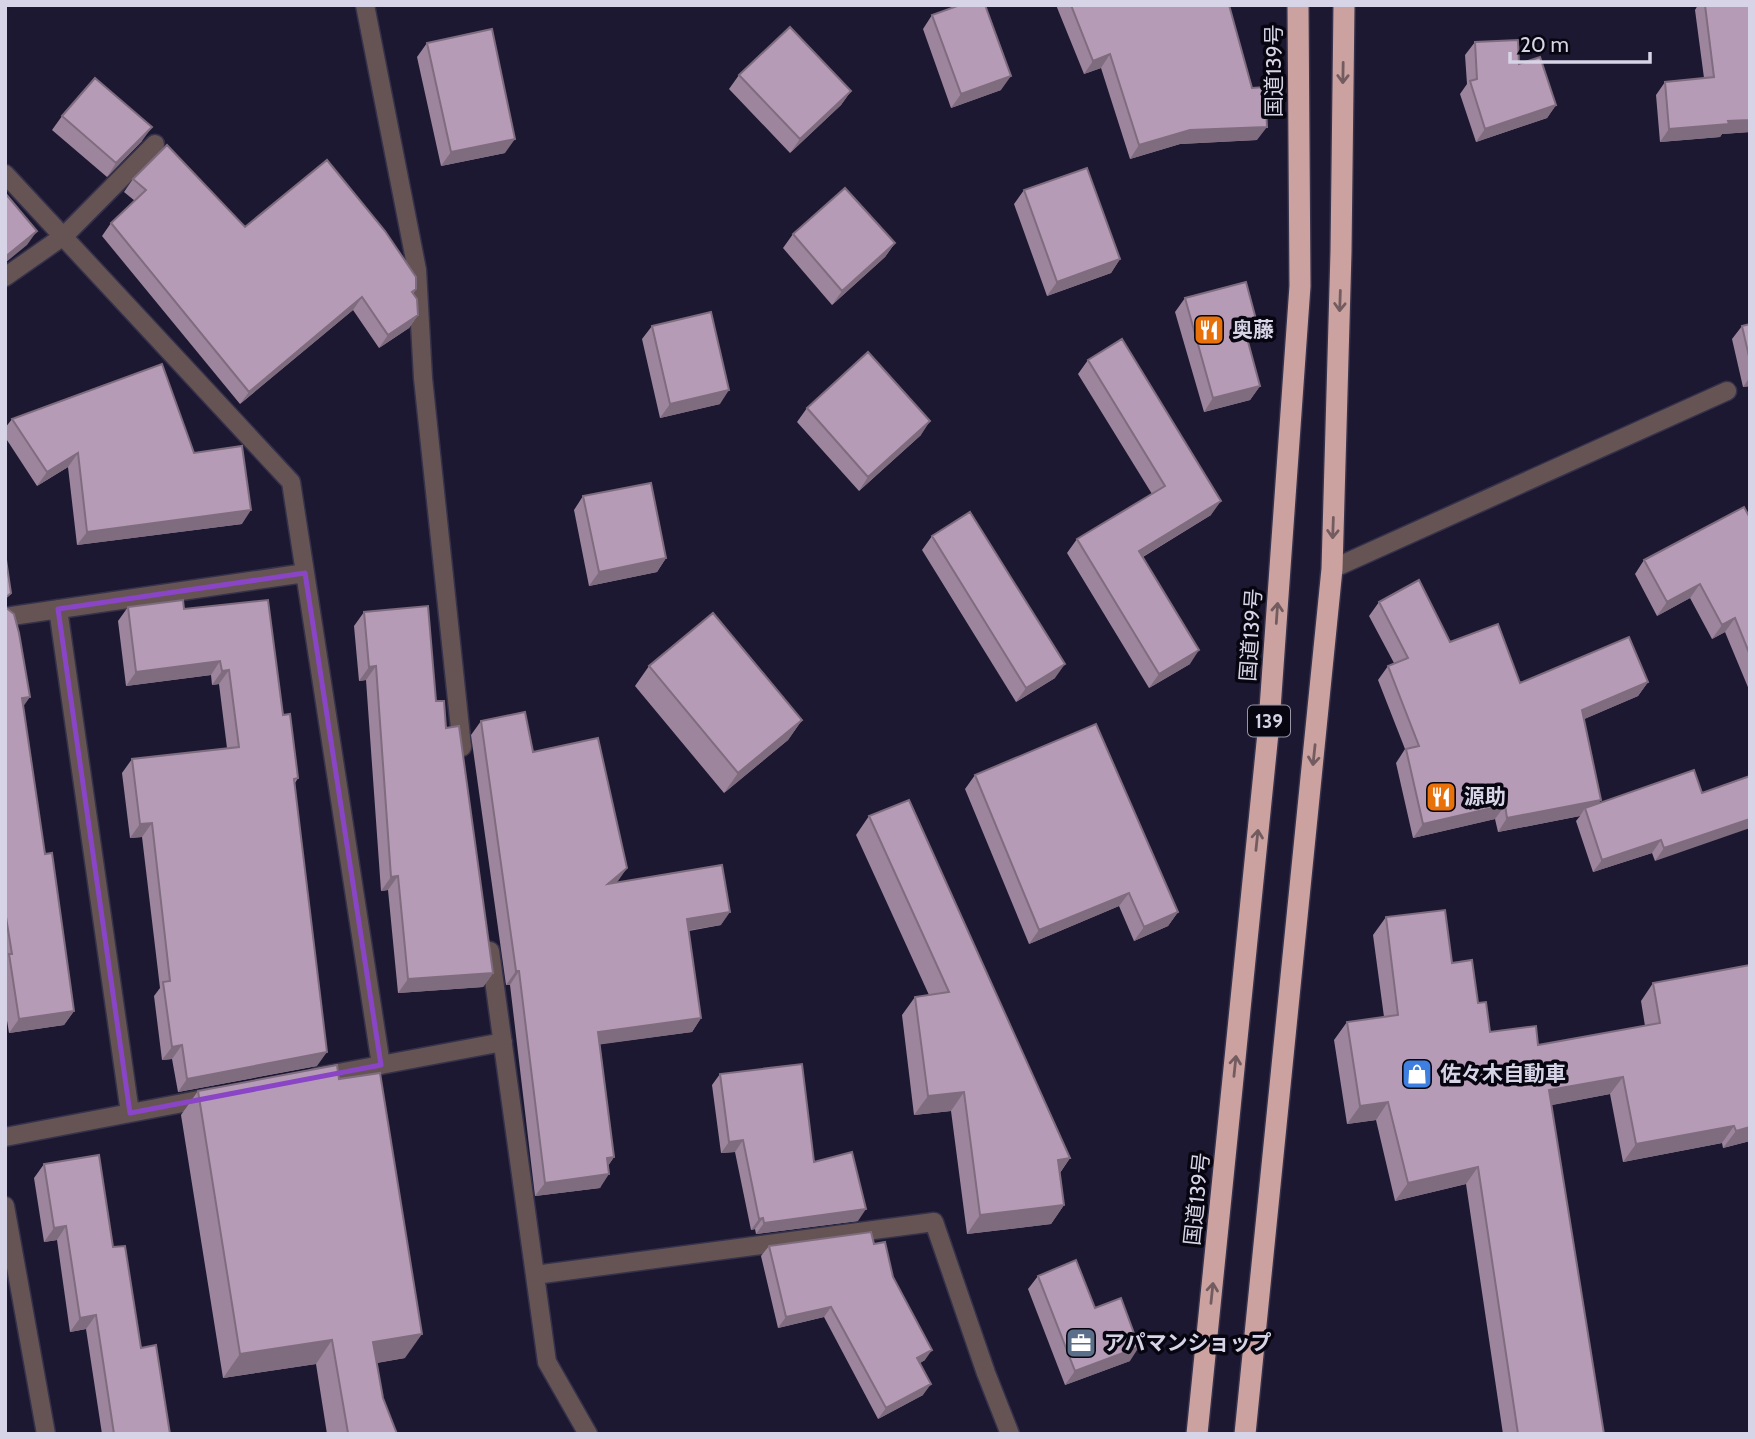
<svg xmlns="http://www.w3.org/2000/svg" width="1755" height="1439" font-family="Cabin,'Noto Sans JP',sans-serif">
<style>
.lines{fill:none;stroke-linecap:round;stroke-linejoin:round}
.street-casing{stroke:#36324b;stroke-width:21}
.highway-casing{stroke:#36324b;stroke-width:24}
.street{stroke:#655453;stroke-width:18}
.highway{stroke:#cba2a0;stroke-width:21}
.wall{fill:#9d859d}
.shaded-wall{fill:#7f6c7f}
.building{fill:#b69bb6;stroke:#7f6c7f;stroke-width:2}
.oneway{stroke:#735c5f}
.marked{fill:none;stroke:#8945c5;stroke-width:5;stroke-linejoin:round}
.labels{text-anchor:middle;stroke-width:7;stroke-linejoin:round;paint-order:stroke}
.shield{fill:#070610;stroke:#9896a6;stroke-width:2}
.shield-label{font-size:19px;font-weight:bold;fill:#d6d4e6}
.street-label{font-size:21px;fill:#d6d4e6;stroke:#070610}
.poi-label{font-size:21px;font-weight:bold;fill:#d6d4e6;stroke:#070610;text-anchor:start}
</style>
<rect width="100%" height="100%" fill="#1c1832"/>
<g class="lines">
<g class="street-casing">
<path id="street" d="M365,5L417,270L423,378L462,747
M5,174L291,482L381,1065
M5,277L65,235L155,144
M1332,569L1727,391
M58,609L130,1113
M5,617L305,573
M490,951L547,1362L588,1434
M317,1077L503,1042
M5,1137L214,1097
M5,1206L46,1434
M535,1275L934,1222L986,1373L1010,1434"/>
</g>
<g class="highway-casing">
<path id="highway" d="M1197,1434L1269,723L1300,286L1298,5
M1245,1434L1332,569L1341,252L1344,5"/>
</g>
<use href="#street" class="street"/>
<use href="#highway" class="highway"/>
</g>
<path class="wall" d="M1056,5H1229L1257,140L1180,144L1130,159L1101,68L1084,74Z
M1698,5H1750V132L1722,134L1720,137L1660,142L1656,95L1665,82L1704,78L1695,10Z
M932,15L1001,90L951,108L923,29Z
M1475,42L1556,105L1547,118L1476,142L1460,94L1467,84L1465,55Z
M427,43L505,153L441,166L417,57Z
M739,75L851,91L841,105L790,153L729,89Z
M62,116L142,141L107,177L52,130Z
M133,179L245,227L416,289L413,294L418,315L409,328L379,348L353,310L240,404L102,236L111,223L135,201L124,192Z
M1024,190L1120,259L1111,273L1047,296L1014,204Z
M793,234L895,243L885,257L832,305L783,248Z
M1185,298L1247,337H1246L1260,386L1250,400L1204,412L1175,312Z
M1750,324V386L1743,387L1732,339L1742,326Z
M652,326L720,404L660,418L642,339Z
M1088,360L1211,515L1143,557L1190,664L1149,688L1067,553L1077,539L1152,494L1078,374Z
M807,408L921,435L859,491L797,422Z
M12,419L194,453L242,524L77,545L68,467L37,486L5,437V428Z
M583,496L666,558L657,572L589,586L574,510Z
M1750,518V692L1725,632L1712,639L1690,598L1657,616L1635,574L1644,560Z
M932,536L1055,678L1016,702L922,550Z
M1379,602L1520,683L1648,682L1638,696L1584,719L1598,804L1702,793L1750,776L1655,861L1652,853L1593,872L1576,821L1580,816L1498,832L1495,819L1413,838L1396,763L1405,749L1378,680L1388,666L1394,663L1369,616Z
M5,607L23,706L45,854L74,1011L64,1025L9,1033L5,1008Z
M128,607L184,609L283,715L298,778L295,783L317,1066L178,1092L172,1059L162,1060L154,996L160,988L142,837L130,838L122,773L132,759L227,748L219,684L212,685L211,675L126,686L118,621Z
M364,612L436,701L446,728L493,973L483,987L398,993L388,890L381,891L366,680L359,681L354,626Z
M649,666L802,720L788,740L724,793L635,686Z
M481,721L533,752L627,868L616,882L721,925L689,931L701,1018L692,1032L600,1044L614,1157L608,1166L600,1188L535,1196L510,985H506L471,735Z
M975,775L1178,912L1168,926L1134,941L1119,906L1029,944L965,789Z
M869,816L1070,1158L1060,1173L1064,1205L1051,1224L967,1234L951,1111L914,1115L902,1015L915,997L929,995L856,835Z
M1386,917L1452,963L1478,1003L1490,1032L1538,1045L1645,1026L1641,1001L1653,983L1750,965V1141L1723,1148L1722,1143L1623,1162L1610,1094L1551,1105L1604,1434H1503L1466,1184L1395,1201L1376,1120L1347,1124L1334,1040L1347,1022L1384,1017L1373,935Z
M720,1074L814,1162L858,1221L756,1234L755,1229L751,1230L735,1152L721,1153L712,1085Z
M339,1079L405,1358L377,1363L383,1398L397,1434H327L316,1364L223,1378L181,1115L198,1091Z
M44,1164L113,1247L141,1348L170,1434H102L86,1329L70,1332L57,1240L44,1242L34,1178Z
M874,1244L893,1277L925,1360L920,1363L923,1395L878,1419L824,1317L778,1328L761,1256L769,1246Z
M1038,1276L1095,1308L1130,1361L1065,1385L1028,1289Z"/>
<path class="shaded-wall" d="M1110,54L1101,68L1084,74L1093,61Z
M1011,76L1001,90L951,108L961,94Z
M851,91L841,105L790,153L800,139Z
M1556,105L1547,118L1476,142L1485,129Z
M1750,120V132L1722,134L1720,137L1660,142L1669,129L1728,121Z
M152,127L142,141L107,177L116,163Z
M1267,127L1257,140L1180,144L1130,159L1139,145L1190,130Z
M515,139L505,153L441,166L451,152Z
M37,231L27,245L5,263V257Z
M895,243L885,257L832,305L842,291Z
M1120,259L1111,273L1047,296L1057,282Z
M362,297L353,310L240,404L249,392Z
M418,315L409,328L379,348L388,335Z
M1257,323L1247,337L1234,341L1244,327Z
M1750,377V386L1743,387Z
M1260,386L1250,400L1204,412L1213,398Z
M729,390L720,404L660,418L670,404Z
M930,421L921,435L859,491L868,477Z
M78,453L68,467L37,486L47,472Z
M1221,501L1211,515L1129,565L1139,551Z
M251,510L242,524L77,545L87,532Z
M666,558L657,572L589,586L599,572Z
M1700,584L1690,598L1657,616L1667,602Z
M1735,618L1725,632L1712,639L1722,625Z
M1199,650L1190,664L1149,688L1159,674Z
M220,661L211,675L126,686L136,672Z
M1065,664L1055,678L1016,702L1026,688Z
M376,666L366,680L359,681L369,667Z
M229,670L219,684L212,685L222,671Z
M1648,682L1638,696L1573,724L1582,710Z
M30,697L20,711L22,698Z
M802,720L788,740L724,793L738,773Z
M1601,800L1591,813L1585,808L1580,816L1498,832L1507,818Z
M1505,805L1495,819L1413,838L1423,824Z
M1750,819V828L1655,861L1664,848Z
M152,823L142,837L130,838L140,824Z
M1661,840L1652,853L1593,872L1602,860Z
M627,868L618,881L598,897L608,884Z
M398,876L388,890L381,891L391,877Z
M1129,893L1119,906L1029,944L1039,930Z
M730,912L721,925L678,932L687,919Z
M1178,912L1168,926L1134,941L1144,927Z
M516,971H519L510,985H506Z
M493,973L483,987L398,993L408,979Z
M74,1011L64,1025L9,1033L19,1019Z
M701,1018L692,1032L589,1046L598,1032Z
M182,1045L172,1059L162,1060L172,1047Z
M327,1052L317,1066L178,1092L187,1079Z
M1623,1077L1610,1094L1537,1108L1549,1090Z
M964,1092L951,1111L914,1115L928,1096Z
M1388,1102L1376,1120L1347,1124L1360,1106Z
M1734,1126L1722,1143L1623,1162L1636,1144Z
M1750,1127V1141L1723,1148L1736,1131Z
M743,1140L735,1152L721,1153L729,1142Z
M614,1157L605,1170L607,1158Z
M1070,1158L1057,1177L1058,1160Z
M1478,1167L1466,1184L1395,1201L1408,1183Z
M609,1174L600,1188L535,1196L545,1183Z
M1064,1205L1051,1224L967,1234L980,1215Z
M866,1209L858,1221L756,1234L764,1223Z
M763,1218L755,1229L751,1230L759,1219Z
M66,1226L57,1240L44,1242L54,1228Z
M831,1307L824,1317L778,1328L786,1317Z
M96,1315L86,1329L70,1332L80,1318Z
M422,1334L405,1358L357,1366L373,1342Z
M332,1340L316,1364L223,1378L240,1354Z
M1139,1347L1130,1361L1065,1385L1075,1371Z
M932,1350L925,1360L909,1369L917,1358Z
M931,1384L923,1395L878,1419L886,1408Z"/>
<path class="building" d="M960,5H985L1011,76L961,94L932,15Z
M1071,5H1229L1252,88L1265,87L1267,127L1190,130L1139,145L1110,54L1093,61Z
M1705,5H1750V120L1728,121L1729,124L1669,129L1665,82L1714,77Z
M790,27L851,91L800,139L739,75Z
M492,29L515,139L451,152L427,43Z
M1518,40L1519,64L1540,57L1556,105L1485,129L1470,81L1477,79L1475,42Z
M95,78L152,127L116,163L62,116Z
M167,145L245,227L327,160L385,231L416,277V289L412,292L417,299L418,315L388,335L362,297L249,392L111,223L146,190L133,179Z
M1087,168L1120,259L1057,282L1024,190Z
M845,188L895,243L842,291L793,234Z
M5,193L37,231L5,257Z
M1246,282L1257,323L1244,327L1260,386L1213,398L1185,298Z
M711,312L729,390L670,404L652,326Z
M1750,324V361L1742,326Z
M1122,339L1221,501L1139,551L1199,650L1159,674L1077,539L1165,486L1088,360Z
M868,352L930,421L868,477L807,408Z
M162,364L194,453L242,446L251,510L87,532L78,453L47,472L12,419Z
M651,483L666,558L599,572L583,496Z
M1744,507L1750,518V655L1735,618L1722,625L1700,584L1667,602L1644,560Z
M970,512L1065,664L1026,688L932,536Z
M5,553L11,593L5,598Z
M1419,580L1450,642L1498,624L1520,683L1629,637L1648,682L1582,710L1601,800L1507,818L1505,805L1423,824L1406,749L1419,746L1388,666L1408,658L1379,602Z
M183,600L184,609L268,600L283,715L290,714L298,778L294,779L327,1052L187,1079L182,1045L172,1047L163,982L170,981L152,823L140,824L132,759L239,747L229,670L222,671L220,661L136,672L128,607Z
M428,606L436,701H444L446,728L459,726L493,973L408,979L398,876L391,877L376,666L369,667L364,612Z
M5,607L14,614L19,633L30,697L22,698L45,854L52,853L74,1011L19,1019L9,954H12L5,911Z
M713,613L802,720L738,773L649,666Z
M525,712L533,752L598,738L627,868L608,884L722,865L730,912L687,919L701,1018L598,1032L614,1157L607,1158L609,1174L545,1183L519,971H516L481,721Z
M1096,724L1178,912L1144,927L1129,893L1039,930L975,775Z
M1694,770L1702,793L1750,776V819L1664,848L1661,840L1602,860L1585,808Z
M909,800L1070,1158L1058,1160L1064,1205L980,1215L964,1092L928,1096L915,997L949,992L869,816Z
M1445,910L1452,963L1472,960L1478,1003L1486,1002L1490,1032L1536,1026L1538,1045L1660,1023L1653,983L1750,965V1127L1736,1131L1734,1126L1636,1144L1623,1077L1549,1090L1604,1434H1518L1478,1167L1408,1183L1388,1102L1360,1106L1347,1022L1398,1015L1386,917Z
M802,1064L814,1162L852,1152L866,1209L764,1223L763,1218L759,1219L743,1140L729,1142L720,1074Z
M337,1065L339,1079L380,1073L422,1334L373,1342L383,1398L397,1434H346L348,1433L332,1340L240,1354L198,1091Z
M99,1155L113,1247L125,1246L141,1348L156,1345L170,1434H114L96,1315L80,1318L66,1226L54,1228L44,1164Z
M871,1232L874,1244L885,1242L893,1277L932,1350L917,1358L931,1384L886,1408L831,1307L786,1317L769,1246Z
M1076,1260L1095,1308L1121,1298L1139,1347L1075,1371L1038,1276Z"/>
<defs><path id="oneway-shaft" d="M-6 0H5M1.5-3L5.5 0L1.5 3" fill="none" stroke-width="1.6" stroke-linecap="round" stroke-linejoin="round" transform="scale(1.75)"/></defs>
<g class="oneway">
<use href="#oneway-shaft" transform="translate(1343 73) rotate(91)"/>
<use href="#oneway-shaft" transform="translate(1340 301) rotate(92)"/>
<use href="#oneway-shaft" transform="translate(1333 528) rotate(92)"/>
<use href="#oneway-shaft" transform="translate(1277 613) rotate(-86)"/>
<use href="#oneway-shaft" transform="translate(1314 755) rotate(96)"/>
<use href="#oneway-shaft" transform="translate(1257 840) rotate(-84)"/>
<use href="#oneway-shaft" transform="translate(1235 1066) rotate(-84)"/>
<use href="#oneway-shaft" transform="translate(1212 1293) rotate(-84)"/>
</g>
<path class="marked" d="M305,573L381,1065L130,1113L58,609Z"/>
<defs>
<g id="restaurant-square" transform="scale(1.575)"><rect x="-9" y="-9" width="18" height="18" rx="4" fill="#e8710a" stroke="#070610"/><path d="M-5-6h1v4h1v-4h1v4h1v-4h1v5L-1.5 .5V6h-2V.5L-5-1ZM5-6V6H3V1.5H1.5Q1.5-4 5-6Z" fill="#fff"/></g>
<g id="shop-square" transform="scale(1.575)"><rect x="-9" y="-9" width="18" height="18" rx="4" fill="#3f7fe0" stroke="#070610"/><path d="M-5-2.5h2.3a2.7 3.5 0 0 1 5.4 0H5L5.5 6h-11ZM-1.5-2.5h3a1.5 2.3 0 0 0-3 0Z" fill="#fff"/></g>
<g id="office-square" transform="scale(1.575)"><rect x="-9" y="-9" width="18" height="18" rx="4" fill="#5c6f8a" stroke="#070610"/><path d="M-6-3h4V-5.5h4V-3h4V5H-6ZM-1-4.5V-3h2v-1.5ZM-6 0V1H6V0Z" fill="#fff"/></g>
</defs>
<g fill-rule="evenodd">
<use href="#restaurant-square" x="1209" y="330"/>
<use href="#restaurant-square" x="1441" y="797"/>
<use href="#shop-square" x="1417" y="1074"/>
<use href="#office-square" x="1081" y="1343"/>
</g>
<g class="labels">
<rect class="shield" x="1248" y="705.5" width="42" height="31" rx="5"/>
<g class="shield-label">
<text x="1269" y="728">139</text>
</g>
<g class="street-label">
<text transform="translate(1274 71) rotate(-90)" y="7">国道139号</text>
<text transform="translate(1251 635) rotate(-86)" y="7">国道139号</text>
<text transform="translate(1197 1199) rotate(-84)" y="7">国道139号</text>
</g>
<g class="poi-label">
<text x="1232" y="337">奥藤</text>
<text x="1464" y="804">源助</text>
<text x="1440" y="1081">佐々木自動車</text>
<text x="1104" y="1350">アパマンショップ</text>
</g>
</g>
<rect width="1755" height="1439" fill="none" stroke="#d6d4e6" stroke-width="14"/>
<path d="M1510 52v10h140v-10" fill="none" stroke="#d6d4e6" stroke-width="3.5"/>
<text x="1520" y="52" font-size="21" fill="#d6d4e6" stroke="#070610" stroke-width="5" paint-order="stroke">20 m</text>
</svg>
